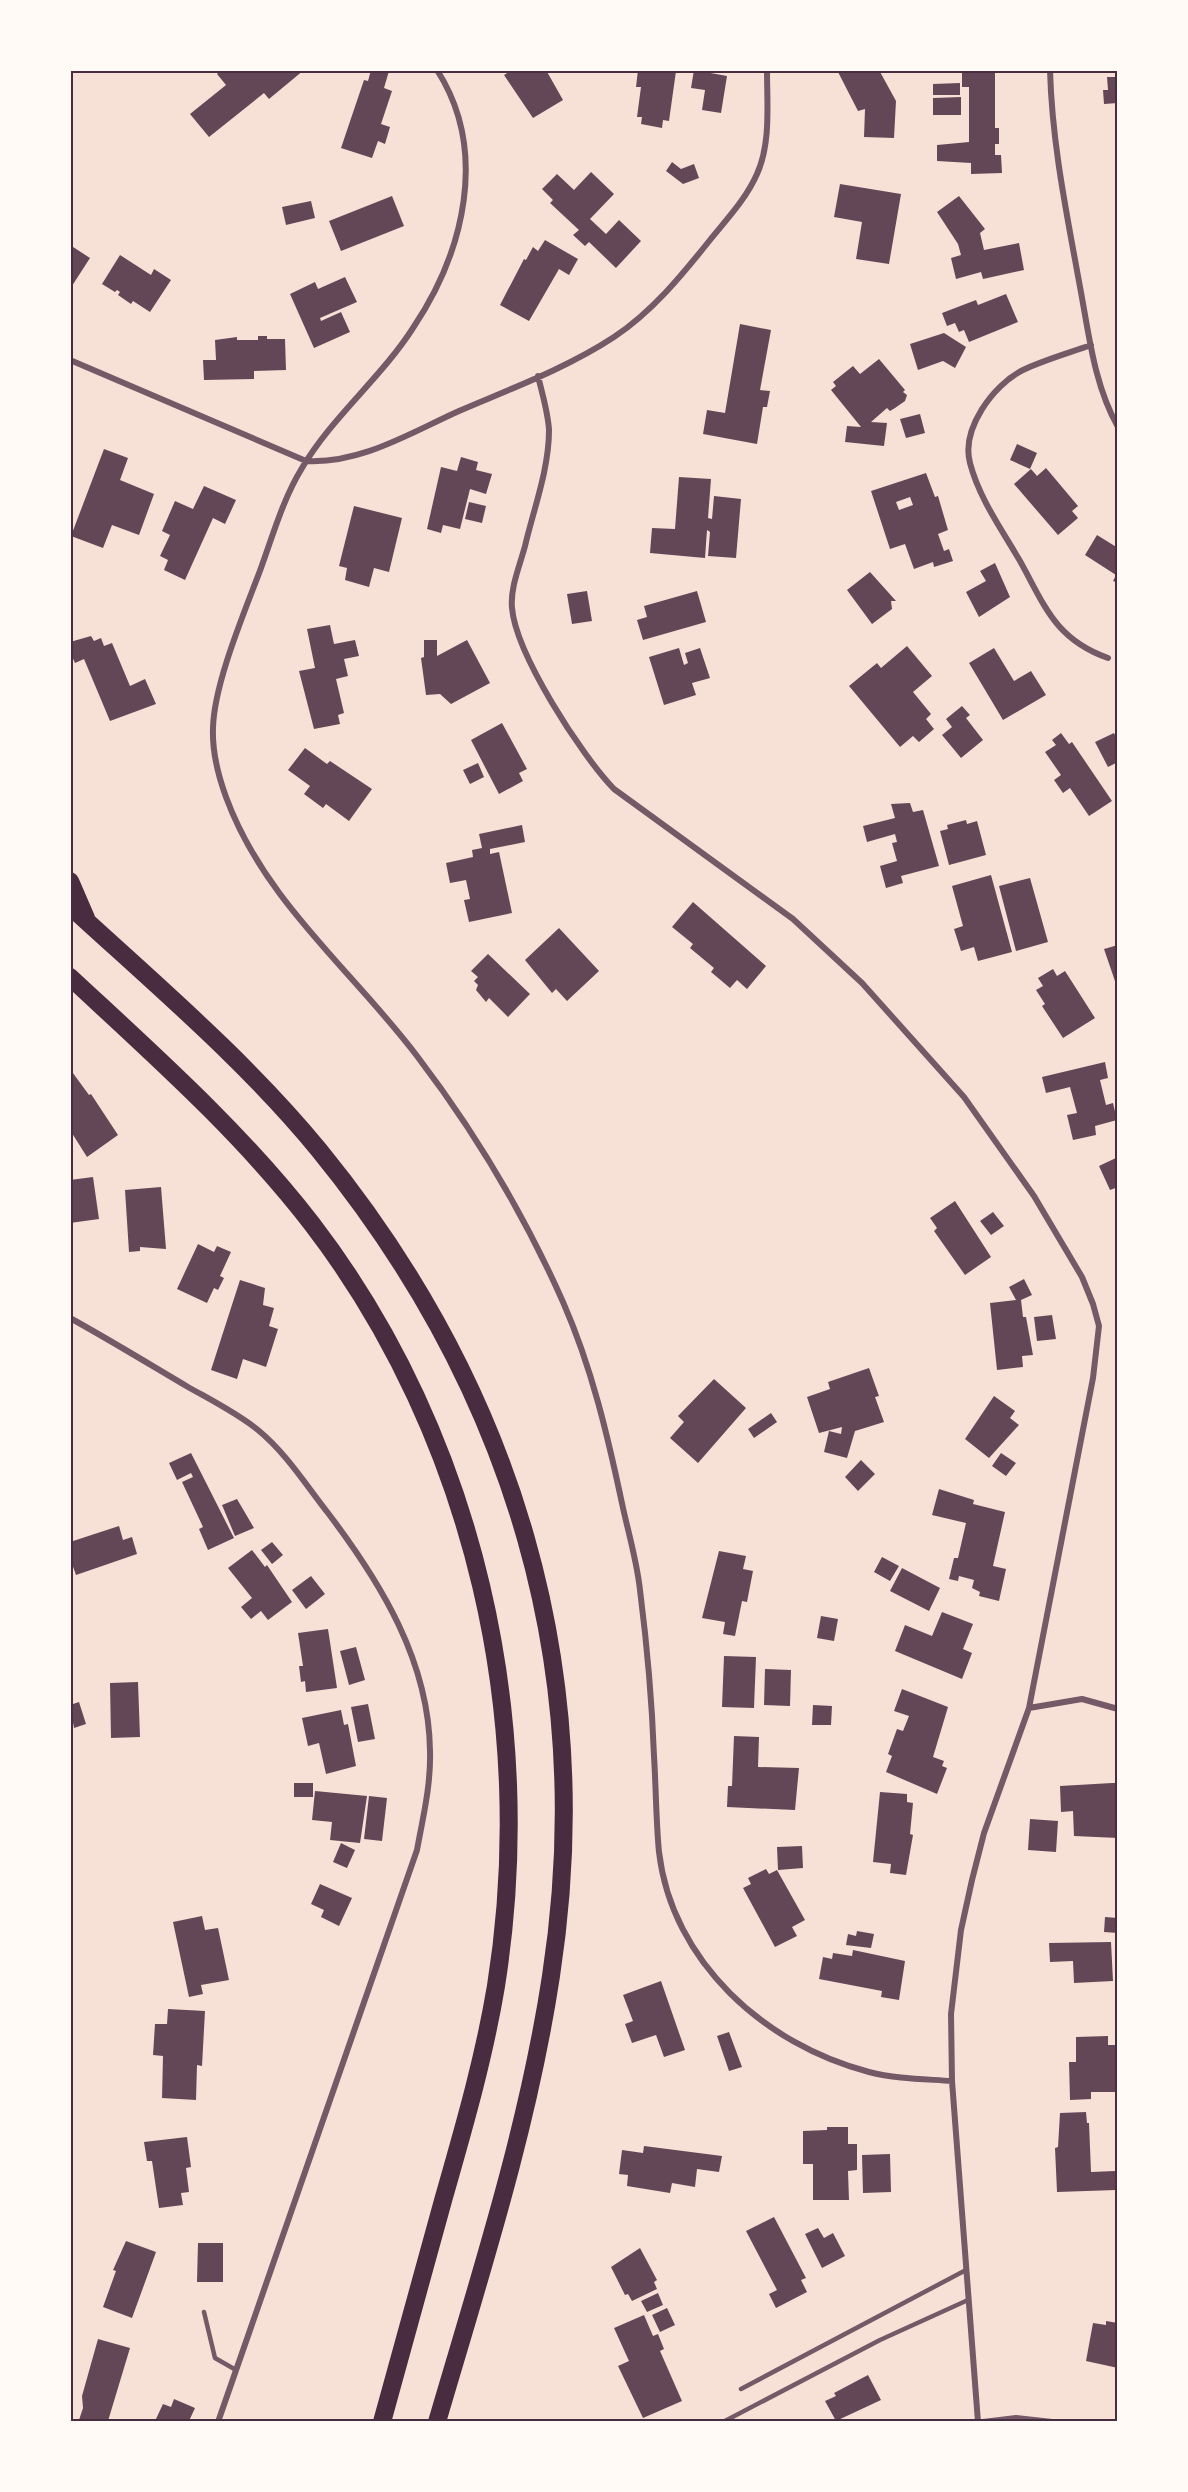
<svg xmlns="http://www.w3.org/2000/svg" width="1188" height="2492" font-family="Overpass,sans-serif">
<style>
.building{fill:#644757;fill-rule:evenodd}
.lines{fill:none;stroke-linecap:round;stroke-linejoin:round}
.service{stroke:#755966;stroke-width:4.5}
.minor{stroke:#755966;stroke-width:6}
.motorway{stroke:#4a2c40;stroke-width:18}
.neatline{fill:none;stroke:#4a2c40;stroke-width:2}
</style>
<rect width="100%" height="100%" fill="#f7e1d7"/>
<path class="building" d="M221,70H304L269,99L264,93L209,137L190,114L226,85L217,74Z
M371,70L389,71L384,88L392,91L381,124L390,127L385,144L378,141L372,158L341,148L364,80L368,81Z
M512,70H546L563,100L533,118L504,75Z
M638,70L676,71L669,121L663,120L662,128L641,124L642,117H637L641,87H636Z
M694,70L727,76L721,113L702,110L705,90L691,88Z
M837,70H879L896,101L894,138L864,137L865,109L858,111Z
M995,70V128H999V144H995V155H1001L1002,173L971,174V163L937,161V145L969,142V87H962V71Z
M1107,77H1118V103L1104,104L1103,90H1108Z
M960,83V95H933V84Z
M961,97V115H933V98Z
M672,162L681,169L694,164L699,178L683,184L666,171Z
M591,172L614,194L590,219L606,234L619,220L641,241L616,268L589,242L585,246L573,235L579,230L550,203L553,200L542,189L557,174L574,190Z
M840,184L901,194L889,264L856,259L862,222L834,217Z
M392,196L404,226L341,251L329,221Z
M959,196L985,229L980,233L984,250L1019,243L1024,270L983,279L981,272L956,279L951,258L961,255L958,244L937,212Z
M311,201L315,218L286,225L282,207Z
M545,240L578,259L569,275L559,269L529,321L500,305L524,259L526,260L533,247L538,251Z
M70,245L90,258L70,289Z
M120,255L151,275L154,269L171,280L150,312L133,301L131,304L118,295L120,292L117,290L115,292L102,284Z
M345,277L357,302L320,318L321,321L341,312L350,332L314,348L290,294L315,282L318,289Z
M1006,294L1018,322L969,342L964,330L959,332L955,323L947,326L942,313L976,300L978,305Z
M740,324L771,330L760,390L770,391L767,407H763L757,444L703,434L707,410L725,413Z
M944,333L966,347L955,368L943,361L918,370L910,344Z
M258,336H267V339H285L286,370L254,371V379L204,380L203,360H216L215,340L237,337V340H258Z
M879,359L905,390L903,392L907,395L905,401L895,408L890,411L887,408L871,422L887,423L884,446L845,442L847,426L861,427L831,390L836,386L833,382L853,366L860,374Z
M920,414L925,433L906,438L900,419Z
M1017,444L1037,453L1030,469L1010,460Z
M104,449L128,458L120,480L154,494L139,535L112,525L103,548L71,536Z
M461,457L478,462L476,470L492,474L486,494L470,489L460,529L443,525L441,533L427,529L441,467L457,471Z
M1046,468L1078,506L1072,511L1078,518L1058,535L1014,484L1031,469L1037,476Z
M926,473L935,497L938,496L948,530L938,534L944,551L949,549L953,561L934,567L933,562L914,569L905,544L890,549L871,491ZM910,497L913,505L899,510L896,502Z
M679,477L711,479L708,518L712,519L714,496L741,499L736,558L708,556L710,532L707,530L705,558L650,553L652,528L675,529Z
M204,486L236,500L225,524L213,518L185,580L164,570L168,560L160,556L170,535L162,531L175,501L193,509Z
M469,502L486,506L482,523L465,519Z
M354,506L402,518L389,572L374,568L369,587L345,580L347,568L339,566Z
M1097,535L1118,548V583L1113,581L1116,575L1085,555Z
M995,563L1010,597L979,617L966,592L986,581L980,571Z
M870,572L896,601H891L892,609L872,624L847,590Z
M587,591L592,621L572,624L567,594Z
M697,591L706,622L643,640L637,620L647,617L644,606Z
M330,625L334,644L355,640L359,656L344,659L348,676L336,679L344,713L338,715L340,724L314,729L299,671L315,668L307,629Z
M91,636L94,641L101,638L104,646L112,643L130,686L145,679L156,704L110,721L84,659L75,663L70,652V642Z
M424,640H437V656L467,640L490,683L451,704L440,694L426,695L421,658L424,657Z
M907,646L932,676L913,692L931,714L926,719L934,729L919,742L913,736L900,747L849,686L877,663L881,668Z
M679,648L684,665L688,663L685,653L700,648L710,678L692,683L696,695L664,705L649,657Z
M994,648L1014,681L1031,671L1046,695L1003,720L969,663Z
M962,706L970,715L966,718L983,740L961,758L942,735L952,727L946,719Z
M502,723L527,769L519,773L523,781L499,794L471,740Z
M1061,733L1069,744L1072,742L1112,801L1089,816L1070,788L1063,793L1054,780L1061,775L1045,752L1056,745L1052,740Z
M1114,733L1118,741V762L1108,767L1095,742Z
M305,748L327,764L330,761L372,789L349,821L326,804L323,808L304,794L310,786L288,770Z
M478,763L484,777L470,784L463,770Z
M910,803L913,812L923,810L939,866L901,876L903,883L886,888L880,866L897,861L892,843L897,842L895,834L867,842L863,826L895,818L891,804Z
M966,820L967,824L977,821L986,855L949,865L940,831L948,829L947,825Z
M522,825L525,842L490,849V854L499,852L512,913L469,922L464,900L470,899L466,880L450,883L446,863L473,857L472,850L482,848L479,834Z
M991,875L1012,952L978,961L974,947L961,951L954,929L963,926L952,886Z
M1030,878L1048,942L1016,951L999,886Z
M693,902L766,966L747,989L737,980L730,988L711,972L714,968L690,948L693,944L672,927Z
M559,928L599,971L567,1001L556,989L552,993L525,960Z
M1118,945V987H1117L1104,949Z
M488,954L530,994L508,1017L489,998L486,1002L476,990L478,985L474,981L478,977L471,971Z
M1053,969L1057,976L1065,971L1095,1018L1063,1038L1042,1006L1045,1004L1036,990L1043,986L1038,978Z
M1105,1062L1108,1078L1100,1080L1106,1105L1113,1103L1117,1120L1095,1126L1096,1135L1073,1140L1067,1115L1077,1113L1070,1087L1046,1093L1042,1077Z
M70,1069L89,1095L91,1094L118,1135L87,1157L70,1130Z
M1118,1157V1187L1110,1190L1099,1166Z
M93,1177L99,1219L70,1223V1180Z
M161,1187L166,1249L140,1247V1251L129,1252L125,1190Z
M955,1201L991,1257L965,1275L934,1231L937,1228L930,1218Z
M993,1212L1004,1226L991,1235L980,1221Z
M198,1244L214,1252L217,1246L231,1252L220,1276L224,1278L218,1290L214,1288L207,1303L177,1289Z
M1024,1279L1032,1295L1021,1300L1023,1317H1026L1033,1355L1022,1356L1023,1367L997,1370L990,1303L1016,1300L1009,1287Z
M240,1280L265,1288L263,1305L274,1308L269,1326L278,1329L266,1367L243,1359L237,1379L211,1370Z
M1052,1315L1056,1339L1037,1341L1034,1317Z
M869,1368L879,1396L875,1397L884,1422L855,1431L847,1458L824,1452L829,1431L841,1434L842,1427L819,1433L807,1397L830,1389L828,1382Z
M714,1379L746,1408L698,1463L670,1438L684,1422L678,1416Z
M994,1396L1015,1411L1010,1418L1019,1425L989,1458L965,1439Z
M771,1413L777,1422L754,1438L748,1429Z
M191,1453L234,1538L208,1550L199,1529L203,1527L182,1482L193,1477L191,1473L177,1480L169,1463Z
M1001,1453L1016,1463L1006,1476L992,1466Z
M861,1460L875,1474L858,1491L845,1477Z
M939,1489L974,1500L973,1504L1005,1512L993,1566L1006,1569L999,1601L979,1596L980,1592L972,1588L974,1580L959,1576L958,1581L949,1579L954,1558H958L966,1523L932,1515Z
M237,1499L254,1528L235,1536L222,1505Z
M119,1526L123,1540L132,1537L137,1554L76,1575L70,1558V1542Z
M272,1542L283,1555L272,1564L261,1550Z
M252,1550L265,1567L267,1565L292,1602L268,1620L261,1611L251,1619L241,1607L252,1598L228,1568Z
M719,1551L746,1556L743,1569L753,1571L747,1602L742,1601L735,1636L723,1634L725,1622L702,1618Z
M882,1557L899,1566L890,1581L874,1572Z
M902,1568L940,1588L929,1611L890,1591Z
M311,1576L325,1594L306,1609L292,1590Z
M942,1612L973,1624L963,1649L972,1653L962,1679L895,1651L905,1625L932,1636Z
M821,1616L838,1619L834,1641L817,1638Z
M328,1629L337,1688L306,1692L305,1681L301,1682L299,1666H303L298,1633Z
M356,1647L365,1680L349,1685L340,1651Z
M724,1656L756,1657L754,1708L722,1707Z
M765,1669L791,1670L790,1706L764,1705Z
M138,1682L140,1737L111,1738L110,1683Z
M902,1689L948,1707L933,1757L944,1761L942,1766L947,1768L937,1794L886,1772L892,1756L888,1754L897,1729L903,1731L909,1716L894,1711Z
M79,1702L86,1724L74,1728L70,1705Z
M368,1704L375,1739L358,1742L351,1707Z
M813,1705L832,1706L831,1725H812Z
M341,1710L344,1725L348,1724L356,1766L326,1774L319,1743L308,1746L302,1718Z
M734,1736L759,1737L758,1767L799,1768L795,1810L727,1807L728,1786H732Z
M294,1783H313V1797H294Z
M1112,1783H1118V1838L1074,1836L1073,1811L1061,1812L1060,1786Z
M315,1791L367,1796L360,1843L330,1840L332,1822L312,1820Z
M880,1792L907,1794V1802L913,1803L910,1834L913,1835L906,1875L890,1873L891,1864L873,1862Z
M369,1796L387,1798L382,1841L364,1839Z
M1030,1819L1058,1821L1056,1852L1028,1850Z
M341,1843L355,1850L347,1868L333,1862Z
M802,1846L803,1868L778,1870L777,1847Z
M766,1869L769,1874L777,1870L805,1920L792,1927L797,1936L775,1947L743,1888L751,1884L748,1878Z
M320,1884L352,1898L339,1926L321,1917L324,1910L311,1904Z
M202,1916L205,1930L218,1928L229,1980L201,1985L203,1994L189,1997L173,1922Z
M1105,1917L1118,1918V1933L1104,1932Z
M857,1931L874,1934L871,1948L846,1945L848,1934L856,1936Z
M1111,1942L1113,1981L1074,1983L1073,1961L1050,1962L1049,1943Z
M853,1950L905,1961L899,2000L881,1997L882,1991L819,1979L823,1957L832,1959L833,1953L852,1956Z
M661,1981L685,2050L664,2057L656,2035L632,2043L625,2024L633,2021L623,1995Z
M168,2009L205,2011L202,2066L197,2065L196,2100L162,2098L163,2056L153,2055L155,2024H167Z
M729,2032L742,2067L729,2071L717,2036Z
M1108,2036V2045H1118V2092H1091V2099L1070,2100L1069,2062H1076V2037Z
M1086,2112L1087,2123H1089L1091,2172L1115,2171L1116,2190L1057,2192L1055,2148L1058,2147L1060,2113Z
M827,2127H848V2144H857V2170L848,2171L849,2200H813V2164H803V2131L827,2130Z
M187,2137L191,2167L186,2168L189,2192L181,2193L183,2205L159,2208L152,2161H147L144,2142Z
M644,2146L722,2156L719,2172L697,2169L695,2187L672,2183L670,2193L627,2186L628,2175L619,2174L622,2150L643,2153Z
M890,2154L891,2192L863,2193L862,2155Z
M774,2217L806,2278L801,2280L807,2292L776,2308L769,2294L777,2290L746,2231Z
M818,2228L824,2238L833,2233L845,2256L822,2268L805,2234Z
M126,2241L156,2252L132,2318L103,2307L116,2271L113,2270Z
M198,2243H223V2282H197Z
M640,2248L657,2280L654,2282L657,2289L632,2301L628,2294L625,2295L611,2267Z
M658,2293L663,2305L647,2312L641,2301Z
M667,2308L675,2325L660,2332L652,2315Z
M644,2315L653,2336L658,2334L664,2349L660,2351L682,2401L643,2418L618,2366L629,2361L614,2328Z
M1106,2321L1118,2323V2368L1086,2361L1093,2323L1106,2325Z
M98,2339L130,2348L108,2421H84L79,2420L83,2408L82,2396Z
M868,2375L881,2400L836,2421L825,2401L836,2396L834,2393Z
M174,2399L195,2408L189,2421H155L163,2404L171,2407Z"/>
<g class="lines">
<path class="service" d="M204,2312L215,2358L236,2370
M741,2389L966,2270
M723,2422L880,2340L968,2300"/>
<path class="minor" d="M437,70C489,151 464,252 413,328C381,378 332,417 302,468C283,499 273,535 261,568C245,611 214,683 213,728C212,752 218,775 226,797C264,901 352,970 417,1056C475,1132 524,1214 563,1302C592,1368 608,1437 623,1508C629,1535 637,1562 640,1590C647,1645 652,1701 654,1756C656,1788 656,1821 659,1852C672,1962 765,2045 869,2072C896,2079 924,2079 952,2081
M1050,70C1052,144 1067,215 1080,287C1089,334 1094,385 1118,427
M1091,345C1069,353 1044,360 1023,370C993,385 961,429 970,463C979,498 1002,530 1020,561C1045,606 1055,639 1108,658
M70,360L306,461C361,464 410,433 459,411C510,389 567,368 614,337C652,312 682,275 710,240C727,219 746,199 757,174C771,143 767,104 767,70
M538,376C542,393 548,412 549,430C549,469 534,508 525,546C520,565 510,588 512,608C516,654 581,755 614,789L793,919L862,983L964,1097L1034,1196L1082,1277L1093,1304L1099,1326L1093,1378L1029,1708L984,1833L972,1880L961,1930L951,2014L952,2081L978,2422
M70,1318C110,1340 149,1364 188,1387C211,1400 237,1413 258,1430C286,1453 306,1485 328,1513C381,1583 429,1661 430,1751C431,1785 423,1817 417,1850L218,2422
M1029,1708L1082,1699L1118,1709
M983,2422L1016,2418L1052,2422"/>
<path class="motorway" d="M70,881L86,918
M70,906C155,984 246,1061 319,1150C514,1389 598,1670 551,1976C528,2128 480,2275 437,2422
M70,977C155,1056 242,1133 312,1224C476,1438 538,1722 496,1986C484,2058 464,2127 444,2197C424,2272 403,2347 382,2422"/>
</g>
<rect width="1188" height="2492" fill="none" stroke="#fffaf5" stroke-width="144"/>
<rect x="72" y="72" width="1044" height="2348" class="neatline"/>
</svg>
